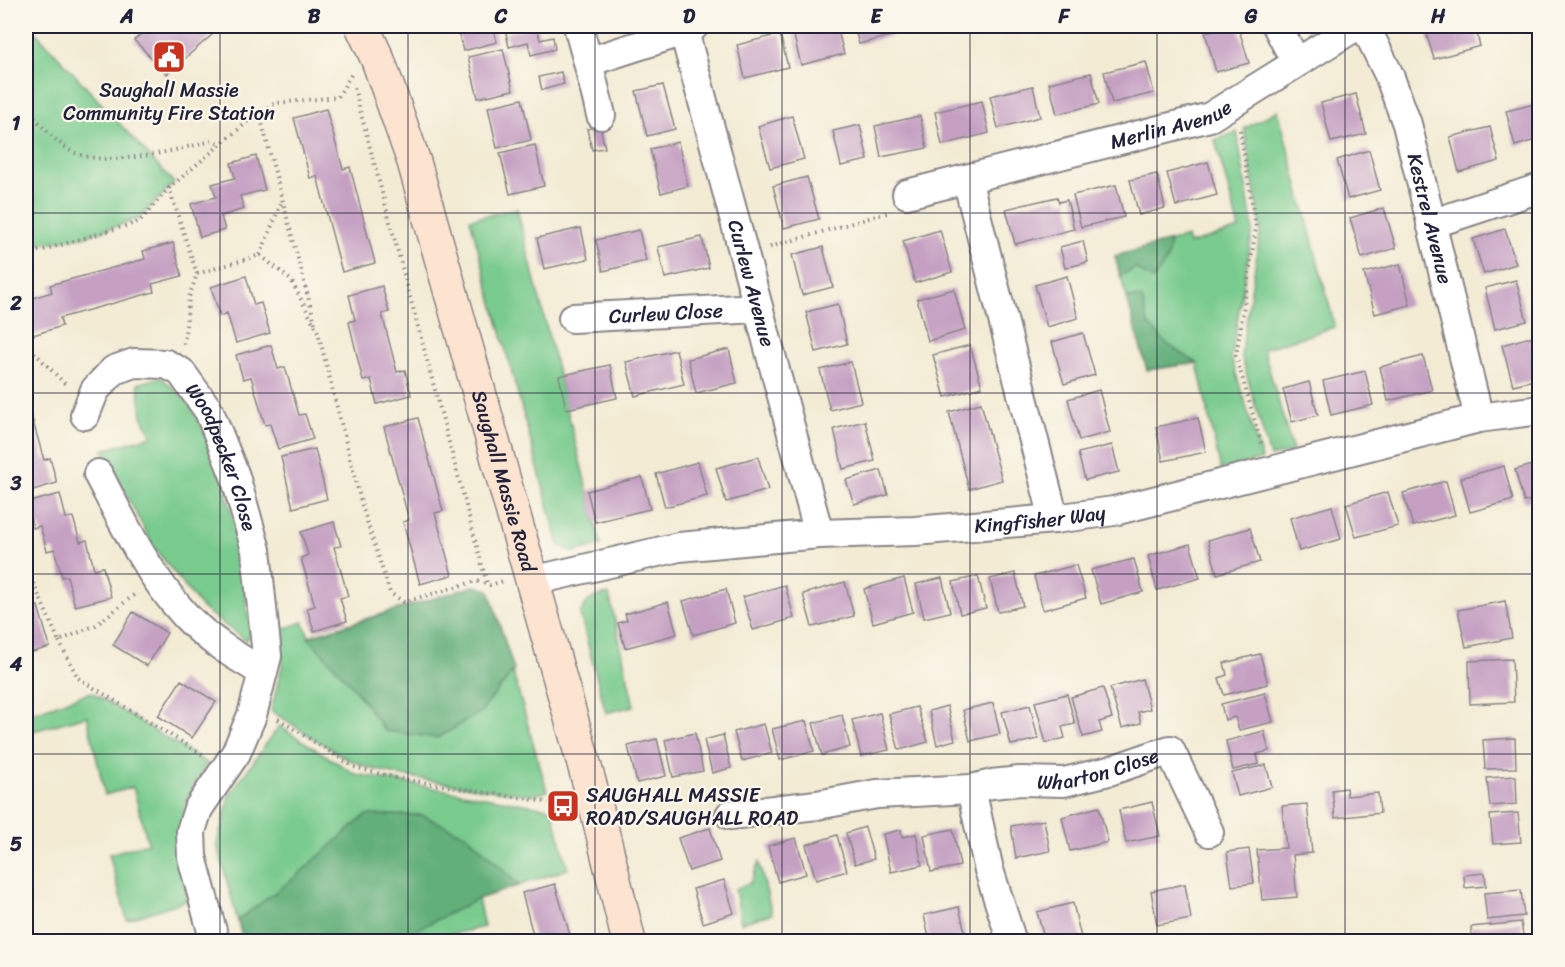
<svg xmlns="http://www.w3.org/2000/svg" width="1565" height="967" font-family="Sriracha,sans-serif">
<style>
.green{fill:#79cb8e;stroke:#4e7664;stroke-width:1.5}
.forest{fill:#62af79;stroke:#42685a;stroke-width:1.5}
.building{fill:#c5a0c3}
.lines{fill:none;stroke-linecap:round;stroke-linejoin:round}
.street-casing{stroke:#8a8688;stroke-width:32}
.secondary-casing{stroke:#8a8688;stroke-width:36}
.path{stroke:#8a8688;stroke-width:4;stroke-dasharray:1.5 4.5;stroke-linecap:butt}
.street{stroke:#fff;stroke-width:28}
.secondary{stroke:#fde4d1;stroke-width:33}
.grid{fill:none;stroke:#22223b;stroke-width:1.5;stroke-opacity:0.55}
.labels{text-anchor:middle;stroke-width:4.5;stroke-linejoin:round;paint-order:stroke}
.poi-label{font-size:20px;fill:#22223b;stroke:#fbf7ec}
.street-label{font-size:20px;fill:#22223b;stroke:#fbf7ec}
.neatline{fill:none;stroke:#22223b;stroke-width:2}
.grid-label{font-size:20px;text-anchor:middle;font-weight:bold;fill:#22223b}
</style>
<rect width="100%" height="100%" fill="#fbf7ec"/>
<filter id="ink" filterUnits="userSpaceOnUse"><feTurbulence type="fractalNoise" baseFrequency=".0167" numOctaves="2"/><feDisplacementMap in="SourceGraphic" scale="12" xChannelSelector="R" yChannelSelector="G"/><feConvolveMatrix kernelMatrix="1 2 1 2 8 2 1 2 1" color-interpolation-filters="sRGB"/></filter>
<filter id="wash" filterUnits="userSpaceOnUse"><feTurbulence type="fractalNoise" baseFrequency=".008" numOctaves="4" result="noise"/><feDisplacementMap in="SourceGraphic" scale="24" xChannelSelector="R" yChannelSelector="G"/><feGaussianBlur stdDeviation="1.35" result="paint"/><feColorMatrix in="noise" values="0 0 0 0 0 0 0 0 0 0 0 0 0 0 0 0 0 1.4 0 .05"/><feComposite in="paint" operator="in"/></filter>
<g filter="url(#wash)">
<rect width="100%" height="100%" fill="#f3ebd4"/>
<path class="green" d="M26,26H30L174,183L138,219L83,237L26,246Z
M1278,110L1335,327L1263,349L1293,451L1270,457L1241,355L1261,228L1244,129Z
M1237,132L1253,229L1231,357L1262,459L1221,470L1197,363L1147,370L1115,256L1187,237L1189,244L1239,229L1215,140Z
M517,209L601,545L573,552L559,545L470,219Z
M161,377L188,402L216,454L236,529L251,634L246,641L201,607L153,546L103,450L152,436L142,416L138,384Z
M474,586L489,590L547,791L536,795L496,791L397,775L370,768L345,758L271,711L282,666L280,630L303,622L309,636Z
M609,594L634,706L606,713L580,614C586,600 593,596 609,594Z
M91,692L207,763L187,798L181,828L191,899L127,920L109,854L148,843L133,787L105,795L87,716L26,733V715Z
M279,726L355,774L552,809L568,869L478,899L484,927L432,939L431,941H243L217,844L229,796Z
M759,862L772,914L741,923L735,889L750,883Z"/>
<path class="forest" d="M1170,241L1167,260L1153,280L1135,268L1120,276L1115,256Z
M1127,298H1142L1148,324L1167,344L1197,363L1147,370Z
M474,586L489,590L514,670L481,712L438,738L385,731L353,687L308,637Z
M366,815H422L468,836L519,885L478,899L394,941H243L238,920L294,878Z"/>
<g id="blocks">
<path class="building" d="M149,26H222L167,74L134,40L150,27Z
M457,26H493L497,42L463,51Z
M537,26L540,40L553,37L555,49L531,55L528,42L509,47L506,33Z
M815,26H837L844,54L801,65L793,32Z
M854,26H900L902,33L859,44Z
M1230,26H1238L1249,63L1216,72L1205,32Z
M1424,26H1475L1480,46L1434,59Z
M780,34L788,67L745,78L737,45Z
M503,49L513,90L478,98L468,57Z
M1146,62L1154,93L1112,103L1104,72Z
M561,72L564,84L542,90L539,77Z
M1091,73L1099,104L1057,114L1049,83Z
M663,85L675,129L647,136L636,91Z
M1033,86L1040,117L998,128L990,96Z
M1356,94L1366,134L1331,142L1321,103Z
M522,99L531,140L497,148L488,107Z
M982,101L989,133L942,145L935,112Z
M1539,103V139L1515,146L1506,111Z
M326,109L343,169L350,167L375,263L342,272L317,176L310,178L294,118Z
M792,116L804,159L770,168L758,126Z
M920,116L927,148L881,157L875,126Z
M860,125L868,160L841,166L833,131Z
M600,126L605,148L592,150L587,129Z
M1490,127L1499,161L1459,172L1450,137Z
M678,142L688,186L661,193L650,149Z
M535,145L544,186L510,194L500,153Z
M1369,150L1380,190L1348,199L1337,160Z
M256,156L265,190L240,196L244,209L221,216L225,230L200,237L191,204L216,197L212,184L235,178L231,163Z
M1208,162L1217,195L1176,206L1167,173Z
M1157,174L1165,208L1139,215L1130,180Z
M807,177L819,219L784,228L773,186Z
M1116,185L1124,217L1081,227L1073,195Z
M1057,197L1059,202L1067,200L1074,229L1015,244L1006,209Z
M1384,208L1396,248L1362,258L1350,218Z
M581,228L588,259L544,269L537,238Z
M1505,229L1516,264L1484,274L1473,239Z
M639,230L646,261L603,271L596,240Z
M940,230L952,272L915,283L903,241Z
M702,237L709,268L665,278L658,247Z
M1083,241L1088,262L1065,268L1060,247Z
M173,243L182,276L152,284L154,292L60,318L62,326L30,336L26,319V300L52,292L50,285L145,259L143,251Z
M823,247L833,287L802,295L792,255Z
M1400,264L1410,305L1375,314L1364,273Z
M246,276L254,305L261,303L270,333L236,343L227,313L220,316L211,287Z
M1067,276L1078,318L1047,327L1035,285Z
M1516,280L1527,321L1495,329L1485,288Z
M382,286L389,312L382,314L397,372L405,370L411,395L377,404L371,379L363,381L349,322L355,320L349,295Z
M954,289L965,330L928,341L917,299Z
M838,304L847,344L816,352L806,312Z
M1083,333L1095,375L1064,384L1052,342Z
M1534,336L1539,359V379L1513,385L1502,345Z
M271,345L278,369L285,367L299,415L305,414L313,439L278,449L270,424L265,425L251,377L243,379L236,355Z
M970,345L982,387L945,397L933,355Z
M729,349L737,383L696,393L688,359Z
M676,350L684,384L635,396L626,362Z
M1423,356L1432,390L1388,401L1380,367Z
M851,362L861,402L830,410L820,370Z
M610,365L617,398L566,409L559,376Z
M1365,371L1373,405L1331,415L1323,381Z
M1309,382L1318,415L1292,422L1283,389Z
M1099,390L1110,432L1079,440L1068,399Z
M981,403L1002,480L969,489L949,412Z
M30,411L44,460L50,458L57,483L26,492V413Z
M418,418L443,511L435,513L452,575L420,584L403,522L409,520L384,427Z
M1198,418L1206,452L1163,461L1156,427Z
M865,421L875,461L843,469L834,429Z
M1112,445L1119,472L1085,480L1078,453Z
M315,449L327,499L293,508L281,457Z
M758,457L768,490L726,502L716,468Z
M698,462L707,496L665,507L656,474Z
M1539,463V498L1524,502L1515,470Z
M1504,466L1513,500L1470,512L1461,478Z
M881,470L888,495L854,504L846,480Z
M642,477L650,509L595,522L587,491Z
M1446,481L1455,515L1413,526L1403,493Z
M1388,492L1398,526L1356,537L1346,504Z
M60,494L66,518L73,517L80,542L87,540L94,569L103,567L111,597L75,606L67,576L62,577L54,549L47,551L40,526L33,528L26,503Z
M1332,506L1341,539L1299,551L1290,518Z
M334,522L341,546L334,547L348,596L340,598L347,621L314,631L307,608L315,606L301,558L308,555L301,532Z
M1250,528L1260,562L1217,574L1208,540Z
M1190,544L1200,578L1157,590L1148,556Z
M1134,559L1143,592L1101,604L1091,570Z
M1076,565L1086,598L1043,610L1034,576Z
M1015,573L1023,606L998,612L990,579Z
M978,576L986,608L960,614L953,582Z
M904,578L913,612L873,623L864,589Z
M942,578L950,612L924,618L916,584Z
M845,582L854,616L812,627L803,594Z
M785,585L794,618L753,630L743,597Z
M726,589L735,623L693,635L683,601Z
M1505,601L1512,638L1466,647L1458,610Z
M668,602L677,634L625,648L618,623L627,620L625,614Z
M38,606L50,647L26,654V610Z
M133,612L167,633L147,666L113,645Z
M1260,654L1268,684L1224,695L1219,678L1227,675L1224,663Z
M1512,659L1514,702L1470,704L1469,661Z
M1142,679L1150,709L1138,712L1141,723L1122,728L1110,688Z
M181,680L216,702L192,738L158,716Z
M1103,688L1112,718L1099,722L1102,732L1083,737L1071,697Z
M1265,693L1273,722L1239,730L1235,717L1225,720L1221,704Z
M1067,694L1075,724L1062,727L1065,738L1046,743L1035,702Z
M993,703L1000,734L970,741L963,710Z
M1030,705L1038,739L1011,745L1002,712Z
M947,706L955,740L937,745L929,711Z
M917,707L928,742L899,750L889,714Z
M880,713L889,750L861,756L852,720Z
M842,715L850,747L822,755L813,723Z
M806,721L814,751L780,760L772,729Z
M764,724L772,753L742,761L734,732Z
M1264,731L1269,751L1257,754L1259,764L1233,770L1226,741Z
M695,733L703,771L673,777L665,740Z
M723,735L731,768L712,773L704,740Z
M1515,738L1516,768L1485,769L1483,740Z
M657,739L666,776L637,783L628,746Z
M1266,765L1272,787L1238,796L1232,773Z
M1516,776L1517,804L1490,806L1487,778Z
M1346,788L1347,796L1378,793L1380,813L1335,818L1332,790Z
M1152,802L1160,836L1126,843L1119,810Z
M1307,804L1312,853L1293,855L1297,897L1262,900L1257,850L1286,848L1282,806Z
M1099,807L1108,842L1070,851L1062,817Z
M1518,813L1521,842L1493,844L1490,815Z
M1044,820L1050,851L1016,858L1011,826Z
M865,827L874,859L855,864L846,833Z
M710,828L720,861L689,871L678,838Z
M953,829L960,866L931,872L924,835Z
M901,830L902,837L916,834L922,865L891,872L883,834Z
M837,835L847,871L816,880L806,845Z
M796,838L806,874L778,882L768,846Z
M1249,849L1254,883L1232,886L1227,852Z
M1485,873L1486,886L1465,888L1464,875Z
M724,880L734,913L703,923L693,889Z
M555,884L572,942H535L522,893Z
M1185,884L1191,919L1157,925L1151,891Z
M1521,890L1524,916L1487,920L1484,893Z
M1073,903L1082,942H1045L1037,912Z
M959,907L966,936L943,942H930L924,915Z
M1521,922L1524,942H1472L1471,927Z"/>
</g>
</g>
<g filter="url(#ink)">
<use href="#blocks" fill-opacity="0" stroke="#8a8688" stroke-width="1.5"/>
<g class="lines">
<g class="street-casing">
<g id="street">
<path d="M578,26L588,62L684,31L694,26"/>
<path d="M1277,26L1296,62"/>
<path id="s1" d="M1365,26L1389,75L1407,124L1479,418"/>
<path id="s2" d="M684,31L819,534"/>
<path d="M588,62L601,115"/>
<path d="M967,179L1054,519"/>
<path id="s3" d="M907,194L1210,117L1356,26"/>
<path d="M1431,224L1540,188"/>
<path id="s4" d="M573,318L758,308"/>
<path id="s5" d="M85,415L95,390L114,370L134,363L166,364L181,372L209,411L235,476L256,550L267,656L252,715L236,753L198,809L191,831L192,857L215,942"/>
<path d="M98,474C123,522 147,574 185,615C207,639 235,656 263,672"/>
<path id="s6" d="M532,581L679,547L819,534L915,531L1054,519L1114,511L1479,418L1540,410"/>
<path d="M971,789L989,870L1012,942"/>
<path id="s7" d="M730,815L817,805L877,794L971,789L992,784L1020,781L1064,782L1109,771L1170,750L1209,832"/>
</g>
</g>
<g class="secondary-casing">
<g id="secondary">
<path id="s8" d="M362,26L378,60L414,162L597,810L629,942"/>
</g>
</g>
<path class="path" d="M354,88L487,584
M26,109C39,122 51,137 66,148C100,172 174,150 212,141L221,144
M1240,130L1256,228L1236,356L1262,446
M770,247L890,212
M26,253L43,250L139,222L169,188
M260,255L282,201
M197,274L169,188L259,112
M315,323L259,112L276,103L338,97L352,73
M26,344L67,386
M184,344L189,297L197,274L260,255L291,280L318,332L362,506L390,593L404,602L476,581L490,585L503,581
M26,567L59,641L96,625L134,595
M59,641L78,678L203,755
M278,719L354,767L396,778L565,805
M461,942L488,935L490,942"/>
<use href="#street" class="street"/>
<use href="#secondary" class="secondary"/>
</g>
</g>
<path class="grid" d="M220,26V942M408,26V942M595,26V942M782,26V942M970,26V942M1157,26V942M1345,26V942M26,213H1540M26,393H1540M26,574H1540M26,754H1540"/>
<defs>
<g id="civic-square" transform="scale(1.725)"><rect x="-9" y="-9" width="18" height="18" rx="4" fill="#c8321e" stroke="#fbf7ec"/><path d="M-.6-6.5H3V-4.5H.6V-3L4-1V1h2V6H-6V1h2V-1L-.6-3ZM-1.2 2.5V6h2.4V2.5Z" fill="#fff"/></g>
<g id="bus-square" transform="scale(1.725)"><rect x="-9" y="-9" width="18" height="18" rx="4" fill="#c8321e" stroke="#fbf7ec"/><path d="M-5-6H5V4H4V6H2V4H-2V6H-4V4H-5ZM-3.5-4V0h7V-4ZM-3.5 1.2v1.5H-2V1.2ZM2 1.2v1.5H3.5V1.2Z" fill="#fff"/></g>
</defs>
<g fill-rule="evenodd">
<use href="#civic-square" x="169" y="57"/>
<use href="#bus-square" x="563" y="806"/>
</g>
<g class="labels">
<g class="poi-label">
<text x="169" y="97">Saughall Massie<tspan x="169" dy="23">Community Fire Station</tspan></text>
<text x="586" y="802" text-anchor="start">SAUGHALL MASSIE<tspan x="586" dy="23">ROAD/SAUGHALL ROAD</tspan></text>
</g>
<g class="street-label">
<text dy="7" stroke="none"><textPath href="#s3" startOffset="273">Merlin Avenue</textPath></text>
<text dy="7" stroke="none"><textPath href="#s1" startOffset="204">Kestrel Avenue</textPath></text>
<text dy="7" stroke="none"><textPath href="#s2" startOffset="261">Curlew Avenue</textPath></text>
<text dy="7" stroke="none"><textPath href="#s4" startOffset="93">Curlew Close</textPath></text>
<text dy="7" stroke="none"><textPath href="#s5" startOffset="220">Woodpecker Close</textPath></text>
<text dy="7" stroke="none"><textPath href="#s8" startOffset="477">Saughall Massie Road</textPath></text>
<text dy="7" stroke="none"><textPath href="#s6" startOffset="513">Kingfisher Way</textPath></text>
<text dy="7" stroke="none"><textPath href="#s7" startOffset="372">Wharton Close</textPath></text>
</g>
</g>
<rect width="1565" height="967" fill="none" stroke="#fbf7ec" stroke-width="66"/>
<rect x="33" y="33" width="1499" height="901" class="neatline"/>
<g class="grid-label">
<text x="127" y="23">A</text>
<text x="314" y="23">B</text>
<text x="501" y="23">C</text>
<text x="689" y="23">D</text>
<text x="876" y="23">E</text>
<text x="1064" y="23">F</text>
<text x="1251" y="23">G</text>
<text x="1438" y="23">H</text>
<text x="16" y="130">1</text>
<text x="16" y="310">2</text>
<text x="16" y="490">3</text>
<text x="16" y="671">4</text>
<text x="16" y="851">5</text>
</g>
</svg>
